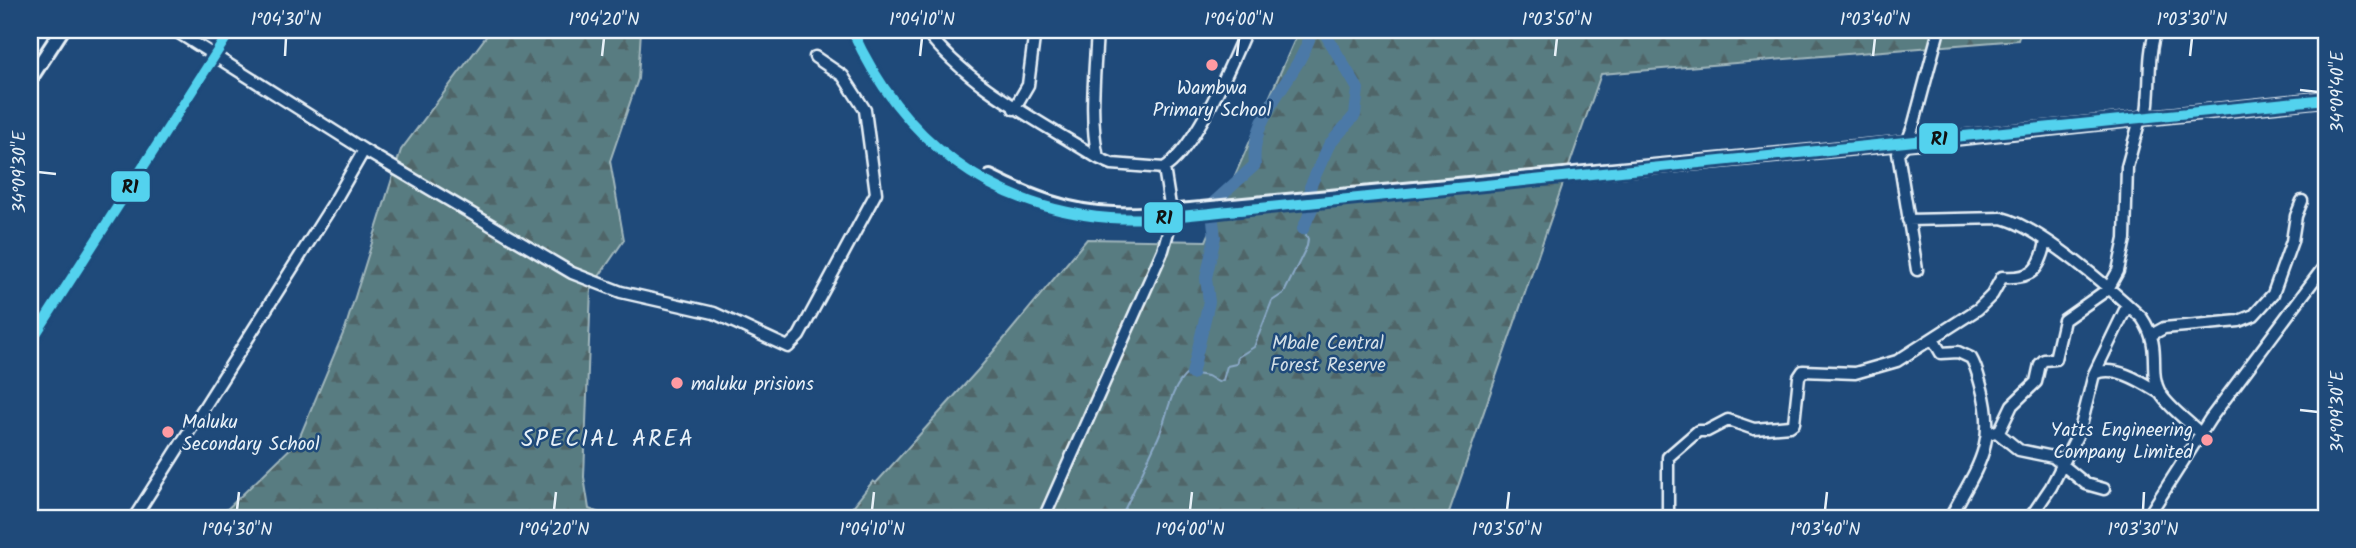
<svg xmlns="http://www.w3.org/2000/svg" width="2356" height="548" font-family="Kalam,sans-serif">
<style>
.forest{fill:url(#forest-firs);stroke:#a0b6bc;stroke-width:2}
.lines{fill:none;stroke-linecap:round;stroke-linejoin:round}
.stream{stroke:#8aa9c7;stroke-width:2}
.river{stroke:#4b79a7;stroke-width:12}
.minor-casing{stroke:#e8f1f8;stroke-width:15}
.major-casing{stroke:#e8f1f8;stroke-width:18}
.minor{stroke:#1f4a7a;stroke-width:10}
.major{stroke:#1f4a7a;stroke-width:12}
.rail-1-casing{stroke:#1f4a7a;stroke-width:16}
.rail-1{stroke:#53d2ee;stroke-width:10}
.ticks{fill:none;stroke:#e8f1f8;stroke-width:2.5}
.poi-dot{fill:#ff9aa2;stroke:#1f4a7a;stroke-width:2.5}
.labels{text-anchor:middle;stroke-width:5;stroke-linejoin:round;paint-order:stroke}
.poi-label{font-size:19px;fill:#e8f1f8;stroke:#1f4a7a;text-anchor:start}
.park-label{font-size:19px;fill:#d3dfe6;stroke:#1f4a7a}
.quarter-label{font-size:23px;letter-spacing:2px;fill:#e8f1f8;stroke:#1f4a7a}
.line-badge{stroke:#1f4a7a;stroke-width:2.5}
.pale-badge-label{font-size:19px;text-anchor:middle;font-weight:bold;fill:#111}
.neatline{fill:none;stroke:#e8f1f8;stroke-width:2.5}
.ticks-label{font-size:18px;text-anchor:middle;fill:#e8f1f8}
</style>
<defs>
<pattern id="forest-firs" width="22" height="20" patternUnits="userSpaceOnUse" patternTransform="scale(1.75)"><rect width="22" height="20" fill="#597c81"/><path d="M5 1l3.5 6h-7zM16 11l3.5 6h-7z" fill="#506568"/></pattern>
</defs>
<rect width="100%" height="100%" fill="#1f4a7a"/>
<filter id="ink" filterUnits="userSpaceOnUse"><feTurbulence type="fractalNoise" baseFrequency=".0143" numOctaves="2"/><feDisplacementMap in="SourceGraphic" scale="14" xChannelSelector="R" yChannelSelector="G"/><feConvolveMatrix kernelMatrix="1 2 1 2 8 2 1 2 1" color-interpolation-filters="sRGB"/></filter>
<g filter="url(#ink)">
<path class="forest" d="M491,30H641L638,79L610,161L624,240L591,288L584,477L589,509L612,518H218L298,441L345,329L401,150Z
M1299,30H2021L2018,40L1601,74L1447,518H844L873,481L876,483L978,370L1087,239L1206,241Z"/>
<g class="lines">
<path class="stream" d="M1120,518C1134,492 1145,465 1158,438C1168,416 1169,389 1188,373L1208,376L1218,382L1223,380L1227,366L1236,364L1238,357L1254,347L1272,301L1284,293L1307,246L1308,239L1303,229"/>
<path class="river" d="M1303,229L1313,206L1310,187L1329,145L1355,115L1358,89L1323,30
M1192,374L1209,302L1206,278L1215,237L1211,205L1255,165C1249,113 1300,77 1312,30"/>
<g class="minor-casing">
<path id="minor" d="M174,30L364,150L572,273L621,292L714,313L788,347L799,336L876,193L865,110L843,76L815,57
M925,30C970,88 1038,120 1098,158L1112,164L1164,168C1194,150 1232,63 1246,30
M1097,30C1095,73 1089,116 1098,158
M1014,109L1028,85L1035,30
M2146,118C2152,89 2146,58 2156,30
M1908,220L2002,218C2040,227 2112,290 2142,318C2163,349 2147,369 2160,393C2169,408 2188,421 2200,433
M1917,270L1898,153L1907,142L1913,127L1939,30
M2153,334L2164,328L2239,321L2254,315L2273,294L2292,241L2296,216L2302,201
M1933,339L1941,353L1958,352L1971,358C1977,368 1979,379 1982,389C1998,446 1975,470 1950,518
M2094,374C2115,364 2142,382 2160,393
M1998,433L2019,450L2053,457L2086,484L2104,489
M1989,434L2000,430L2012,405L2036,382L2040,364L2044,360L2055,359L2064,320L2108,289L2118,271L2125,239L2127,167L2140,119
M134,518L333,204L364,150
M1044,518L1163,250L1172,218L1164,168
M1668,518V457L1698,431H1707L1728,420L1754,429L1790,426L1794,423L1799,377L1803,371L1855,373L1897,361L1978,309L1992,295L2002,277C2032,279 2040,270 2046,242
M2030,518L2051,487L2080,430L2094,374L2127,306
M2147,518L2210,419L2326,264"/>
</g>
<g class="major-casing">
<path id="major" d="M30,79L62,30
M990,177C1029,197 1070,213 1114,214C1143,216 1172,211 1201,209L1936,140L2326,99"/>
</g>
<use href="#minor" class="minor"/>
<use href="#major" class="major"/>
<g class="rail-1-casing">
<path id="rail-1" d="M852,30C901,139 989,208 1110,218C1159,221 1211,212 1260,208L2326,99
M30,343L231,30"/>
</g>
<use href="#rail-1" class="rail-1"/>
</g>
</g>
<path class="ticks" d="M285,56L286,38M602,56L604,38M920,56L922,38M1237,56L1239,38M1555,56L1557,38M1873,56L1875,38M2190,56L2192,38M2300,90L2318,92M38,172L56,174M2300,410L2318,412M237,510L239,492M554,510L556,492M872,510L874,492M1190,510L1192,492M1507,510L1509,492M1825,510L1827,492M2143,510L2144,492"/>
<g class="poi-dot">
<circle cx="1212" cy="65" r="7"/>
<circle cx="677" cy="383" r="7"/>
<circle cx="168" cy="432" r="7"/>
<circle cx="2207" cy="440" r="7"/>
</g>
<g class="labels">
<g class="poi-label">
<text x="1212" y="94" text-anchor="middle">Wambwa<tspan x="1212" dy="22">Primary School</tspan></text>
<text x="691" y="390">maluku prisions</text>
<text x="182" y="428">Maluku<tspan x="182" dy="22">Secondary School</tspan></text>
<text x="2193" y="436" text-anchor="end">Yatts Engineering<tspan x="2193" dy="22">Company Limited</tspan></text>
</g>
<g class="park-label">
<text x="1328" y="349">Mbale Central<tspan x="1328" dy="22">Forest Reserve</tspan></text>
</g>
<g class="quarter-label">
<text x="608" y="446">SPECIAL AREA</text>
</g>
</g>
<g class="line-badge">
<rect x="1918" y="122" width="41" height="33" rx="7" fill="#53d2ee"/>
<rect x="110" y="170" width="41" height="33" rx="7" fill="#53d2ee"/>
<rect x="1143" y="201" width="41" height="33" rx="7" fill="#53d2ee"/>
</g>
<g class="pale-badge-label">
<text x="1939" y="145">R1</text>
<text x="130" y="193">R1</text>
<text x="1164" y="224">R1</text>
</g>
<rect width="2356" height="548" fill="none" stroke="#1f4a7a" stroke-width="77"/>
<rect x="38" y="38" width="2280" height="472" class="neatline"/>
<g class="ticks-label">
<text x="286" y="25">1°04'30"N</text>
<text x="604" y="25">1°04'20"N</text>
<text x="922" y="25">1°04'10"N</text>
<text x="1239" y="25">1°04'00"N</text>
<text x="1557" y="25">1°03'50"N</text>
<text x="1875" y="25">1°03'40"N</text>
<text x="2192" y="25">1°03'30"N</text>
<text transform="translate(2337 92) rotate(-90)" y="6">34°09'40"E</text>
<text transform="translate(19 172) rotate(-90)" y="6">34°09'30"E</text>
<text transform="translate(2337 412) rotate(-90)" y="6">34°09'30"E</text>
<text x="237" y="535">1°04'30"N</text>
<text x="554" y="535">1°04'20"N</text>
<text x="872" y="535">1°04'10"N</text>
<text x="1190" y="535">1°04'00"N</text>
<text x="1507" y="535">1°03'50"N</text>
<text x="1825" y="535">1°03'40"N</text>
<text x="2143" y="535">1°03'30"N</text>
</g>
</svg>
